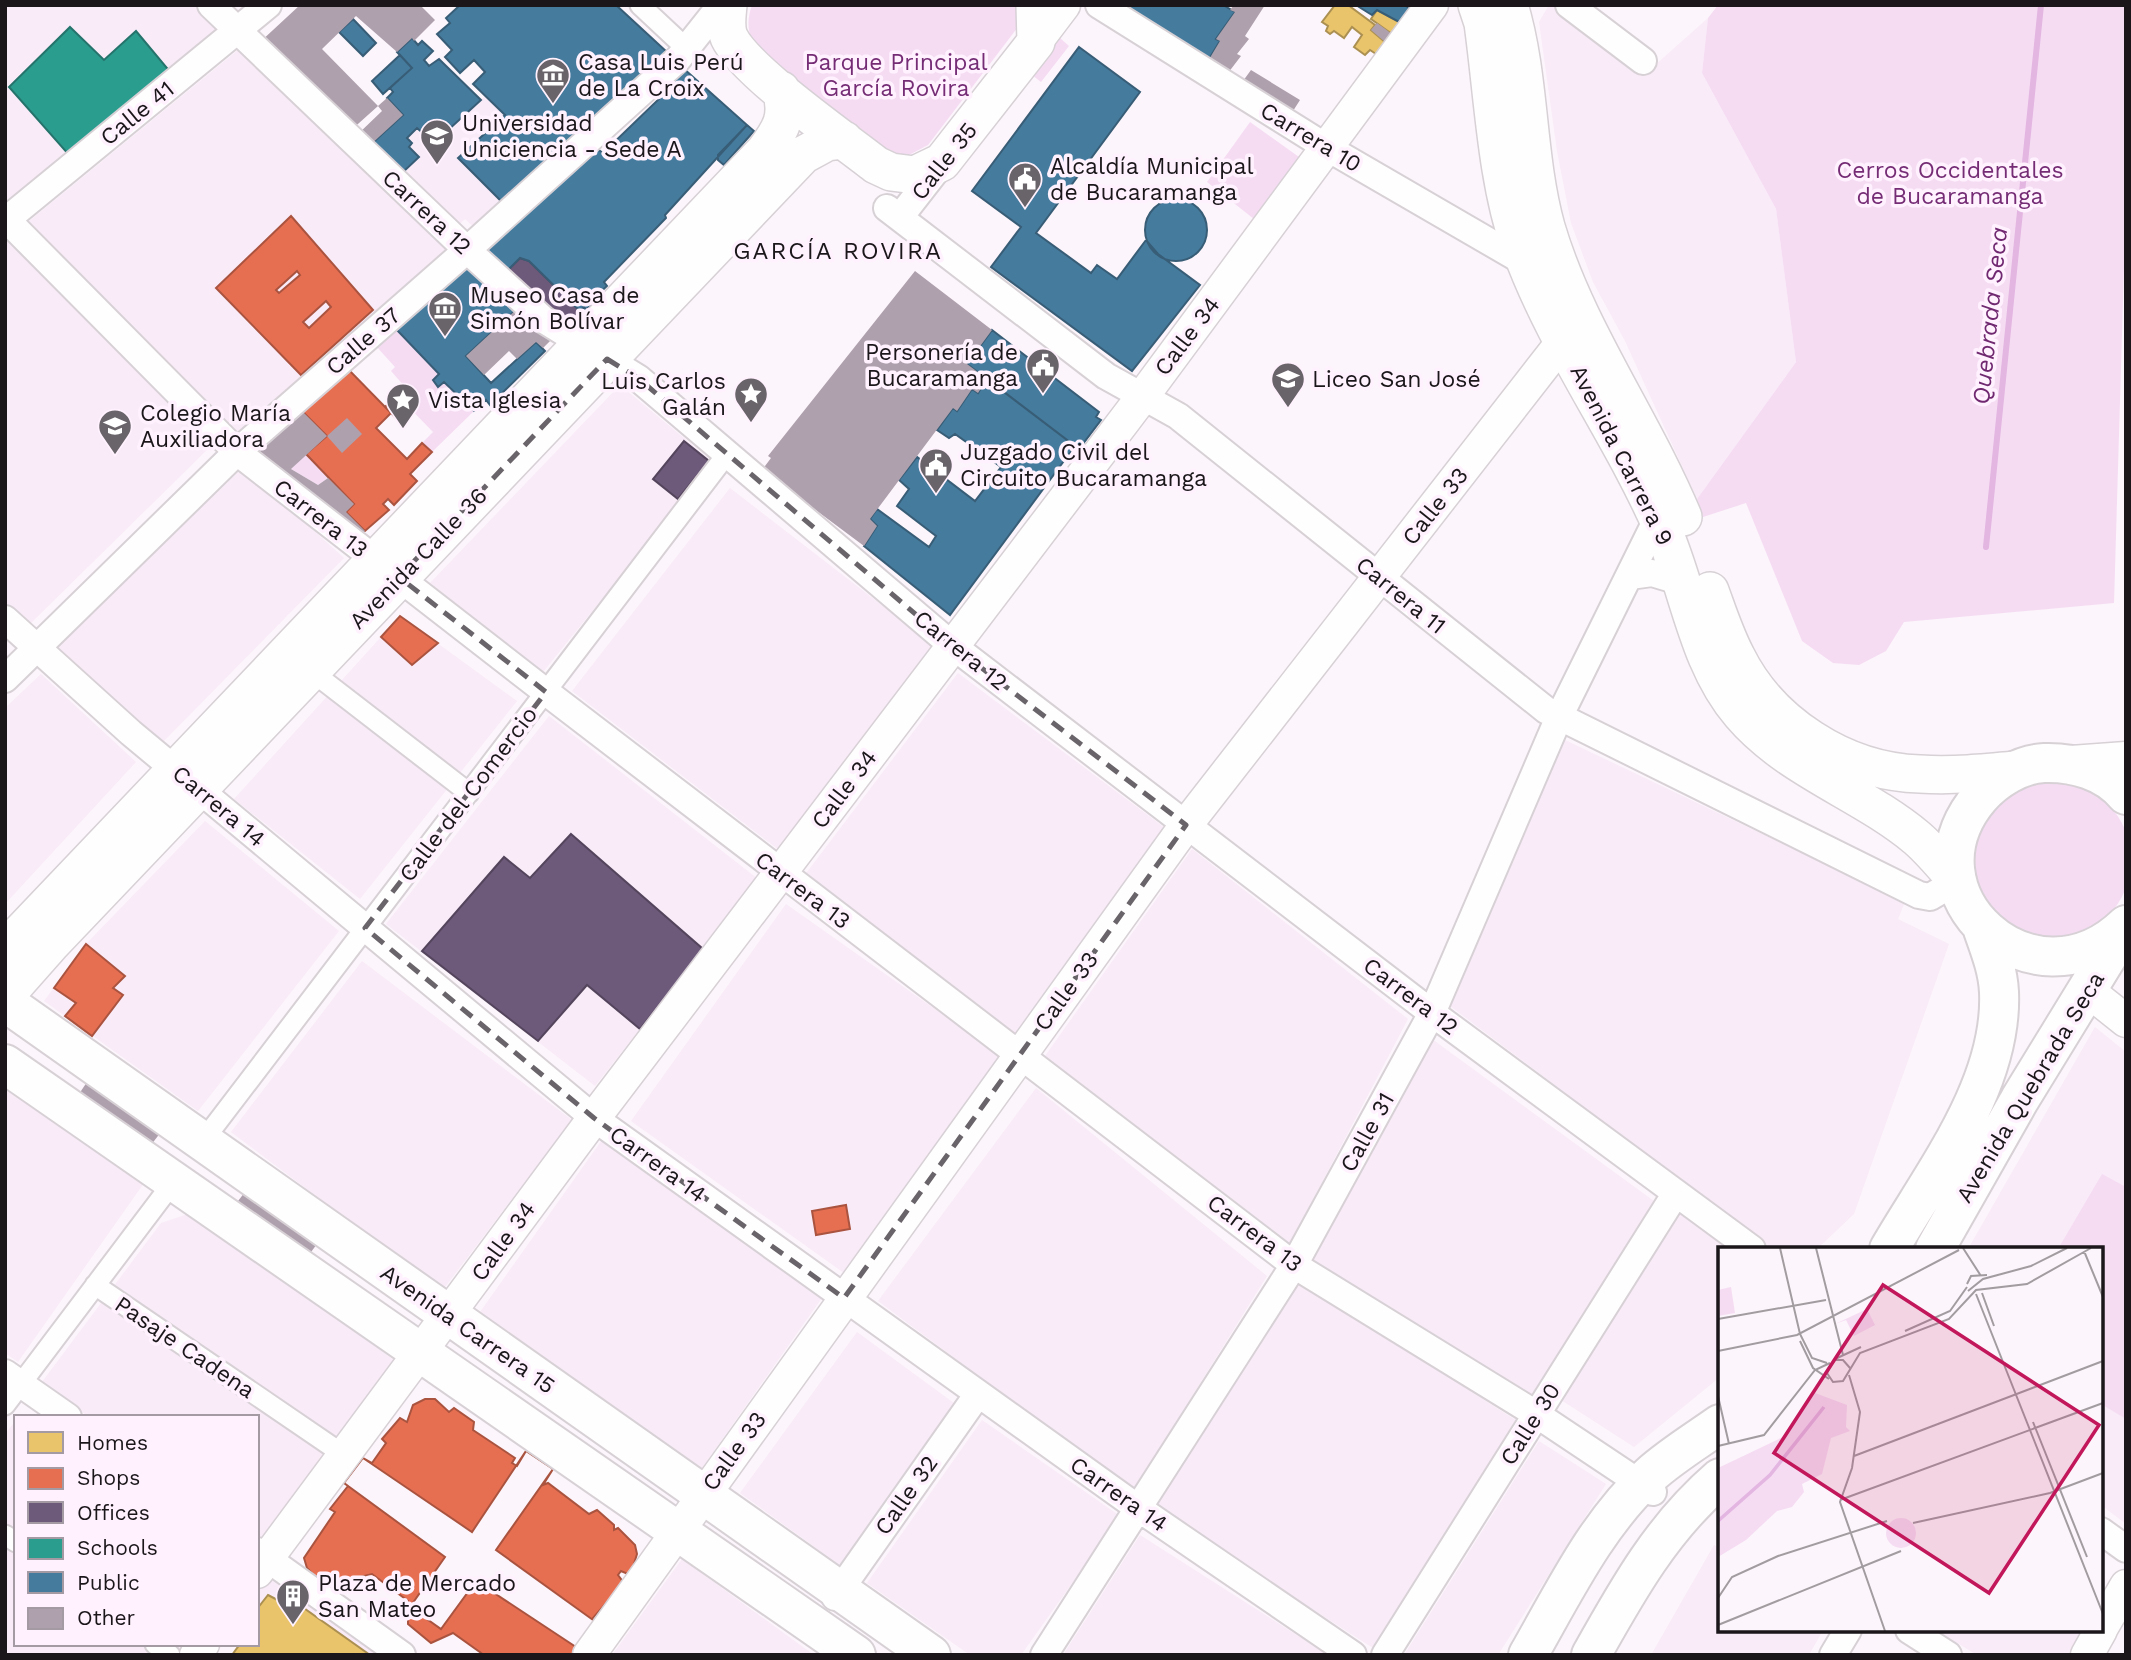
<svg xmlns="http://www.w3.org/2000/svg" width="2131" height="1660" font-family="'Work Sans',sans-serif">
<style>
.built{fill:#f9ebf8}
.green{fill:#f5dcf3}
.homes{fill:#e9c46a;stroke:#ab9052;stroke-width:2}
.shops{fill:#e76f51;stroke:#aa5440;stroke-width:2;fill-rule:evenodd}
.offices{fill:#6d597a;stroke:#54455d;stroke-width:2}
.schools{fill:#2a9d8f;stroke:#25746c;stroke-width:2}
.public{fill:#457b9d;stroke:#385d76;stroke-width:2}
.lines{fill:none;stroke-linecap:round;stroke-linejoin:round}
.stream{stroke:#e3b5e1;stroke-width:6}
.building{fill:#aea0ad}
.pedestrian-casing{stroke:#d7d1d6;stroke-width:23}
.minor-casing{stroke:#d7d1d6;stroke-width:30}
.tertiary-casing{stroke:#d7d1d6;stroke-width:35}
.secondary-casing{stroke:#d7d1d6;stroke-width:40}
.primary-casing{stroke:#d7d1d6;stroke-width:42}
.pedestrian{stroke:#fffefe;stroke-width:19}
.minor{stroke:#fffefe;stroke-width:26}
.tertiary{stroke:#fffefe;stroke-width:32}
.secondary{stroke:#fffefe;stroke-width:37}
.primary{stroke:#fffefe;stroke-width:38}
.marked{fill:none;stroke:#696469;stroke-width:5;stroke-dasharray:14 9;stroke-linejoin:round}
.labels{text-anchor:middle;stroke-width:7;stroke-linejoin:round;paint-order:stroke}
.poi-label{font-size:23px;fill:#1a161a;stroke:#fff2fe;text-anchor:start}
.park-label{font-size:23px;fill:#752c75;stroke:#fff2fe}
.street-label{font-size:23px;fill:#1a161a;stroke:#fff2fe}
.neighbourhood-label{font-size:24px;letter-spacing:2px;fill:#1a161a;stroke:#fff2fe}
.water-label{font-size:24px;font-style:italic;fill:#702870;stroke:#fff2fe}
.inset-river{fill:none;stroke:#e3b5e1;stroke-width:3.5}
.inset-road{fill:none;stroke:#a29ca1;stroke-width:2}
.view{fill:#c2185b;fill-opacity:0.15;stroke:#c2185b;stroke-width:3.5}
.inset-edge{fill:none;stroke:#1a161a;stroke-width:3.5}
</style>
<rect width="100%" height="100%" fill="#fcf5fb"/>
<path class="built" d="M5,5H197L222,31L9,205L5,201Z
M1549,5H1558L1645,74L1708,18L1702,73L1776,209L1796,362L1697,499L1625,341L1593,282L1571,223L1557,151L1539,22Z
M238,50L450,250L237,440L28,222Z
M485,96L505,115L458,158L503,203L476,229L465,219L454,229L400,175L412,143L407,138L417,128L434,143Z
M6,237L211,446L30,624L5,602Z
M620,385L713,462L543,672L430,583Z
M244,467L344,558L161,744L53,649Z
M730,488L936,647L779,850L572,691Z
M400,616L517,701L360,899L234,799Z
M958,673L1169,831L1015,1034L804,876Z
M41,674L136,762L5,904V708Z
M549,716L758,879L595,1086L386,924Z
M1563,739L1905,902L1898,919L1949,944L1854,1214L1817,1249H1773L1450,1006Z
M205,821L339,931L198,1111L44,1001L86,944Z
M1192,849L1408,1019L1290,1243L1045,1056Z
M786,904L1000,1055L844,1273L631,1121Z
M362,961L572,1120L442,1291L231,1132Z
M2095,1027L2126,1052V1524L2101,1505V1249H1968Z
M1432,1039L1658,1204L1531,1397L1312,1260Z
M5,1087L144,1183L18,1362L5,1353Z
M1036,1088L1267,1276L1133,1491L878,1301Z
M602,1140L824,1295L702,1468L480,1312Z
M1677,1209L1727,1249H1720V1377L1634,1447L1558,1398Z
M194,1212L399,1364L263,1546L257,1542V1417H89L42,1382L161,1223Z
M1298,1280L1520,1423L1373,1648L1151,1506Z
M857,1332L958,1406L841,1566L740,1493Z
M16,1420V1644H184L176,1655H5V1434Z
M982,1420L1120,1516L1021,1655H970L867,1583Z
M1539,1441L1606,1484L1498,1655H1404Z
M1140,1535L1328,1655H1063Z
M1714,1545L1720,1548V1630H1823L1809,1655H1651Z
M682,1559L814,1655H612Z
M266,1577L284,1582L392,1655H370L301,1606L304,1602L294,1595L285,1604L268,1595L257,1609V1589Z
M1936,1630H2083L2069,1655H1977Z"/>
<path class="green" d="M752,5H1023L1021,23L928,145L909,155L895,156L759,55C749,37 745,25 752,5Z
M1718,5H2126V199L2114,603L1904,622L1886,651L1859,665L1833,663L1802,641L1746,503L1703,517L1697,499L1796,362L1776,209L1702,73L1708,18Z
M1060,38L1069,46L1041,82L1032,75Z
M1250,122L1299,157L1254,219L1207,182Z
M395,328L439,374L433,380L438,387L444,382L474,411L432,452L422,443L433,432L397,395L405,387L391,371L395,367L375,345Z
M306,454L328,478L318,485L291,469Z
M1973 860a79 79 0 1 1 158 0a79 79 0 1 1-158 0Z
M2102,1174L2126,1187V1419L2101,1404V1249H2058Z"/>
<path class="homes" d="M1335,5H1348L1375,25L1371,30L1385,42L1376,54L1370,50L1365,55L1354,47L1362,35L1352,27L1344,38L1334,31L1330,34L1326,31L1328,26L1322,22Z
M1377,10L1401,23L1392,34L1371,19Z
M268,1595L285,1604L293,1595L304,1602L301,1606L370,1655H232L240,1644H257V1609Z"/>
<path class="shops" d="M291,216L373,310L301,375L216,288ZM297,271L300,275L279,293L276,290ZM326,301L331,307L309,328L303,322Z
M345,366L391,413L376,428L407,459L422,443L432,452L410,474L417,481L394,505L388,499L383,504L389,510L365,531L346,512L354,504L306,454L327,436L298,407Z
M397,395L411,410L400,422L385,407Z
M400,616L438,643L412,665L381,637Z
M86,944L125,976L113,988L123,995L92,1036L65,1016L76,1003L54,988Z
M846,1205L850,1229L816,1235L812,1211Z
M425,1399H435L449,1412L454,1408L474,1422L473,1430L515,1458L512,1463L517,1466L526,1451L553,1469L543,1485L548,1483L589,1514L597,1510L614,1525V1530L618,1528L635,1545L637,1554L633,1567L628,1574L621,1571L618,1575L624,1583L592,1619L600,1625L571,1655H484L453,1633L431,1643L408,1624V1601L372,1574L339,1582L319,1581L307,1568L304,1558L335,1512L330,1509L348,1486L344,1483L363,1458L372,1463L386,1443L382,1439L400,1418L407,1422L413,1405Z
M526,1451L553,1469L496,1550L600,1625L576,1647L476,1581L441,1629L410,1607L445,1557L344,1483L363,1458L472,1532Z"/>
<path class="offices" d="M474,252L507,271L520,258L529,261L580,311L571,321L560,323Z
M684,441L709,461L678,499L653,479Z
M571,834L703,949L640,1029L587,985L538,1041L422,951L504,857L530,878Z"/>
<path class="schools" d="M70,27L104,60L136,31L172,74L69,155L9,87Z"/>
<path class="public" d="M460,5H616L668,53L503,203L458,158L505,115L473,84L485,72L474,60L460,73L445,57L452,50L437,34L450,23L446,18Z
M1109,5H1223L1235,12L1216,39L1220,41L1206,64Z
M1356,5H1405L1410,9L1401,23L1377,10L1372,15Z
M353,19L376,43L363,56L339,32Z
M412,38L418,45L422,41L433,51L424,60L429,66L439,59L481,100L434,143L417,128L407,138L412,143L409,147L419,157L400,175L368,147L403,115L387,98L393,92L390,88L412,68L397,52Z
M1079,47L1140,92L1036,233L1091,273L1097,265L1117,279L1146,240L1158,254L1200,285L1132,371L991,267L1021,227L972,191Z
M400,55L412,68L383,94L372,81Z
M683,68L747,125L665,215L666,218L604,282L607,286L590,302L591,305L586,310L584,307L580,311L529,261L520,258L507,271L482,249L596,148L603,153L660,98L657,94Z
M747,125L754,131L724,165L718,160V155Z
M1145 230a31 31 0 1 1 62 0a31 31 0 1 1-62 0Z
M465,260L519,307L466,356L491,383L536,342L545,351L490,405L486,400L474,411L444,382L438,387L433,380L439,374L395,328Z
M992,330L1099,412L1096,417L1101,420L1079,449L967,364Z
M987,379L1075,446L950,615L864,546L877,526L870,519L877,509L929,547L936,536L897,506L909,489L899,480L917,457L975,501L1001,467L955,434L949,438L937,430L953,408L957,411L972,389L978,393Z"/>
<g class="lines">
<path class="stream" d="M1986,547L2041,5"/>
</g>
<path class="building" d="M300,5H420L435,20L414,41L412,38L397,52L356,16L322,49L378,106L387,98L403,115L368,147L356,136L382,111L378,106L349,132L259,43Z
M1234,5H1265L1245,36L1249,39L1237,54L1241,56L1228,73L1208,61L1220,41L1216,39L1235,12L1230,10Z
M1377,23L1392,34L1385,42L1371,30Z
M1251,70L1300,100L1293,111L1243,81Z
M915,271L992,330L967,364L987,379L978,393L972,389L957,411L953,408L870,519L877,526L864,546L762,470L771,458L768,456Z
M519,307L552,339L543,348L536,342L517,359L509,351L484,375L466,356Z
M298,407L327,436L291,469L318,485L328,478L354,504L346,512L365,531L358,539L246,452Z
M347,418L362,434L342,453L327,436Z
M91,1076L164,1128L151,1145L79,1094Z
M248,1188L320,1240L308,1256L235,1205Z"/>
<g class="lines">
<g class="pedestrian-casing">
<path id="pedestrian" d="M640,5L687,49
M324,681L469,793
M209,1133L727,454
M95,1285L344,1455
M5,1405L168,1189
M5,1535L16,1542
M155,1644L170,1655"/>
</g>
<g class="minor-casing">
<path id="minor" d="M211,5L467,250L544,320L638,378L953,646L1432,1013L1752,1249
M1099,5L1326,147L1526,263
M1569,5L1643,61
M887,208L1106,376L1178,416L1546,710L1919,895L1930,897L1957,881
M900,217L942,163
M5,218L237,452L546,692L1294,1265L1536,1414L1653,1492
M5,221L268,5
M1630,576L1652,573L1682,582
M5,619L131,733L594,1118L1138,1508L1353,1655
M5,679L237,452L467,250L678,59L721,5
M5,1373L68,1417
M2101,1531L2126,1549
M257,1551L402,1655
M835,1597L978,1394
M1909,1630L1948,1655
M1044,1655L1294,1265L1432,1013L1559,717L1663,507
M1385,1655L1676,1193
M1833,1655L1848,1630"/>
</g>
<g class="tertiary-casing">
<path id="tertiary" d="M1036,42L1064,5
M2071,762L2126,758
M2087,990L2126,1021
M257,1572L594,1118L1143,396L1432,5
M2101,1629L2126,1586
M196,1655L203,1644
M589,1655L1186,825L1563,341
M2087,1655L2101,1630"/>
</g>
<g class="secondary-casing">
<path id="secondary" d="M728,5C727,16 725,27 729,37C745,71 843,139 876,165L891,172L915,175L942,162L1036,42L1035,5
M1477,5L1483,23C1493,95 1496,179 1520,247C1556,347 1621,433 1663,530C1689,590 1697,663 1741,714C1789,770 1862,792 1917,838C1932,851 1944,866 1957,881
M1509,5C1531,77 1526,155 1546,227C1576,329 1642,419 1683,517
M1710,591C1718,613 1725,635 1736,656C1769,723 1844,772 1920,774C1952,776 1984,773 2016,770
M5,949L765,151C781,130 789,116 781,90
M5,996L51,944L803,155L827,142L844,140"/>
</g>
<g class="primary-casing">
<path id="primary" d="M2126,795C2106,771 2074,762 2044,763C2020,764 1995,780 1980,797C1898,893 2033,1015 2126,925
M5,1002L931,1655
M5,1064L856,1655
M1889,1249C1934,1172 2003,1084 1999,992C1998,970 1990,950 1983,930
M1935,1249L2020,1099L2123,931
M1528,1655C1563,1594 1597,1523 1650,1475C1671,1456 1696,1441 1720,1424
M1591,1655C1628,1589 1662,1528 1720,1478"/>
</g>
<use href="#pedestrian" class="pedestrian"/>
<use href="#minor" class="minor"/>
<use href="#tertiary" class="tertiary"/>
<use href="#secondary" class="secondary"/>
<use href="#primary" class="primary"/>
</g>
<path class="marked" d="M607,359L638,378L953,646L1186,825L844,1298L594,1118L365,928L546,692L399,577Z"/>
<defs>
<g id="museum-pin" transform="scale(1.75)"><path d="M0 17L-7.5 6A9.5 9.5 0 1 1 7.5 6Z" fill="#696469" stroke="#fff2fe"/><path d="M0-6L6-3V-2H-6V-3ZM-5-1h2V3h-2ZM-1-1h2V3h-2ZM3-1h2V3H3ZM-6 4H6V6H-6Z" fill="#fff"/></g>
<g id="university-pin" transform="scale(1.75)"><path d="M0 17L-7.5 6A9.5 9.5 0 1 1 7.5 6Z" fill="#696469" stroke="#fff2fe"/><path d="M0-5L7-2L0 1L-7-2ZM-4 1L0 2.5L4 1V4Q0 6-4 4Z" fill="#fff"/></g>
<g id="civic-pin" transform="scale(1.75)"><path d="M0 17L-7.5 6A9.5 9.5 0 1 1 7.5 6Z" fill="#696469" stroke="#fff2fe"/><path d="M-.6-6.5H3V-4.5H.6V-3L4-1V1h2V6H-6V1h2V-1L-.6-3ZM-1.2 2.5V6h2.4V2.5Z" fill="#fff"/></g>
<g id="school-pin" transform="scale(1.75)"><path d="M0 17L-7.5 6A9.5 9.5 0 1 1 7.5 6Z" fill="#696469" stroke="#fff2fe"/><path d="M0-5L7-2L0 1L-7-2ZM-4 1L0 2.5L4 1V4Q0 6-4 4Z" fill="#fff"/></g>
<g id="sight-pin" transform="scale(1.75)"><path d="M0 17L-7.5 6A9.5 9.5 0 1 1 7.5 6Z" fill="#696469" stroke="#fff2fe"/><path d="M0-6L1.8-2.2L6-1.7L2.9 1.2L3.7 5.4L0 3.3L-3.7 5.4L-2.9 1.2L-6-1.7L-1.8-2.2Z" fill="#fff"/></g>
<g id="building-pin" transform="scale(1.75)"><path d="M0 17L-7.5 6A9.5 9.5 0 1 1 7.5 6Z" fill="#696469" stroke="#fff2fe"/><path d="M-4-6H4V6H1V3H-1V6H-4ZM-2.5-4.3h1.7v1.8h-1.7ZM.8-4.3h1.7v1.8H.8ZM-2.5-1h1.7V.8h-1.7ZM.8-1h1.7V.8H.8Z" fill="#fff"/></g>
</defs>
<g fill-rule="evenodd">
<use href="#museum-pin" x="553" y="75"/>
<use href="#university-pin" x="437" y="136"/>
<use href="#civic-pin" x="1025" y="179"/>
<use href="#museum-pin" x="445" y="308"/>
<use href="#civic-pin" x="1043" y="365"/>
<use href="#school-pin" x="1288" y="379"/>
<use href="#sight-pin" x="751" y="394"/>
<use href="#sight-pin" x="403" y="400"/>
<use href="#school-pin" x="115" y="426"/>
<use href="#civic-pin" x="936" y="465"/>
<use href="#building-pin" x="293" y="1596"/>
</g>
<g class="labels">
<g class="poi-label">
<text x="578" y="70">Casa Luis Perú<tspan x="578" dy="26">de La Croix</tspan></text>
<text x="462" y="131">Universidad<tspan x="462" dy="26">Uniciencia - Sede A</tspan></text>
<text x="1050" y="174">Alcaldía Municipal<tspan x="1050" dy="26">de Bucaramanga</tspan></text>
<text x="470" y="303">Museo Casa de<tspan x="470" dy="26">Simón Bolívar</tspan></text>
<text x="1018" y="360" text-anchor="end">Personería de<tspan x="1018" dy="26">Bucaramanga</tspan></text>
<text x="1312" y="387">Liceo San José</text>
<text x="726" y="389" text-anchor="end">Luis Carlos<tspan x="726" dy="26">Galán</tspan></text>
<text x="428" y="408">Vista Iglesia</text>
<text x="140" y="421">Colegio María<tspan x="140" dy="26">Auxiliadora</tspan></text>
<text x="960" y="460">Juzgado Civil del<tspan x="960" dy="26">Circuito Bucaramanga</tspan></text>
<text x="318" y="1591">Plaza de Mercado<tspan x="318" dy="26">San Mateo</tspan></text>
</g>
<g class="park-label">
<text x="896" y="70">Parque Principal<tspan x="896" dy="26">García Rovira</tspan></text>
<text x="1950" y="178">Cerros Occidentales<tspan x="1950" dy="26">de Bucaramanga</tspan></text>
</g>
<g class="street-label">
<text transform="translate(137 113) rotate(-39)" y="8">Calle 41</text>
<text transform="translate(1311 137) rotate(31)" y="8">Carrera 10</text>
<text transform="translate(944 161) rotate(-52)" y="8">Calle 35</text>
<text transform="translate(427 212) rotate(43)" y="8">Carrera 12</text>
<text transform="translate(1187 336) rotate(-53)" y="8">Calle 34</text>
<text transform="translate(363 341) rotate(-41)" y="8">Calle 37</text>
<text transform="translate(1622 455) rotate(63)" y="8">Avenida Carrera 9</text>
<text transform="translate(1435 506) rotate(-52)" y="8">Calle 33</text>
<text transform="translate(321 518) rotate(38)" y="8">Carrera 13</text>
<text transform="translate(418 558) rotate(-46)" y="8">Avenida Calle 36</text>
<text transform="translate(1401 595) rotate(39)" y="8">Carrera 11</text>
<text transform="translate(961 650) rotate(39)" y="8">Carrera 12</text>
<text transform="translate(844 789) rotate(-53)" y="8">Calle 34</text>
<text transform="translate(468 794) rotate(-53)" y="8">Calle del Comercio</text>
<text transform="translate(219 806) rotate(40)" y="8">Carrera 14</text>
<text transform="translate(803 890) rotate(37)" y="8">Carrera 13</text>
<text transform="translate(1066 991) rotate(-54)" y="8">Calle 33</text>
<text transform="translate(1411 996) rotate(37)" y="8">Carrera 12</text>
<text transform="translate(2030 1087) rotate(-59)" y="8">Avenida Quebrada Seca</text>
<text transform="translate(1367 1132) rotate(-61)" y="8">Calle 31</text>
<text transform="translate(658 1164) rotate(36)" y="8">Carrera 14</text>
<text transform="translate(1255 1233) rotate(37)" y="8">Carrera 13</text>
<text transform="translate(503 1241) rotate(-54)" y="8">Calle 34</text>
<text transform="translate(468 1329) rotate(35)" y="8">Avenida Carrera 15</text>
<text transform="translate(185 1347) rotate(34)" y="8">Pasaje Cadena</text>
<text transform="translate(1530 1424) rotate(-58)" y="8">Calle 30</text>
<text transform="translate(734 1451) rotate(-54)" y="8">Calle 33</text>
<text transform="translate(1119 1494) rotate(35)" y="8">Carrera 14</text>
<text transform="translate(906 1495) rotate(-55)" y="8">Calle 32</text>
</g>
<g class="neighbourhood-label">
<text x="838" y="259">GARCÍA ROVIRA</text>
</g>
<g class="water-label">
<text transform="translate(1990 316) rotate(-84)" y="8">Quebrada Seca</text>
</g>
</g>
<g transform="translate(1718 1247)">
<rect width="385" height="385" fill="#fcf5fb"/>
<path d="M13,40L17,66L0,69V43ZM149,62L157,78L136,89L128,73L117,77ZM97,146L129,158L128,180L132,184L113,191L104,227L84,237L86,245L74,260L59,264L28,293L0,310V221L67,189ZM168 286a15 15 0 1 1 30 0a15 15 0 1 1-30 0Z" fill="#f5dcf3"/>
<path class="inset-river" d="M0,274L52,228L106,160"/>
<path class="inset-road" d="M62,1L82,87L94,111L109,116M98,1L125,108M245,1L263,29M366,4L385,50M249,37L253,29L269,28M250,44L265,32L313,19L349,1M264,46L276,79M258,47L385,367M0,72L108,53M187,84L232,64L249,40M82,94L95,121L111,132M0,104L79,88L241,3M117,112L143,100M132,121L125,113H116L109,126L115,135L125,134L142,106L231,72L258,43L309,37L373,1M131,128L142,165L134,221L122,255L167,384M0,149L11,197M315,175L369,310M0,199L46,188L97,123L112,116M136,209L385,114M122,253L385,156M195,276L332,246L385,226M0,351L14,330L60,309L169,274M0,378L183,304"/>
<path class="view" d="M165,38L381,178L271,346L56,206Z"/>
<rect width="385" height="385" class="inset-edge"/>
</g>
<rect width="2131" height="1660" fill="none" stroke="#1a161a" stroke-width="14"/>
<rect x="14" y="1415" width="245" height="231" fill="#fff2fe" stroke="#a39aa3" stroke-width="2"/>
<rect x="28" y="1432" width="35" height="21" fill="#e9c46a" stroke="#a39aa3" stroke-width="2"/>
<text x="77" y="1450" font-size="21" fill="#1a161a">Homes</text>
<rect x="28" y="1468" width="35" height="21" fill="#e76f51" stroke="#a39aa3" stroke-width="2"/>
<text x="77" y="1485" font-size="21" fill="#1a161a">Shops</text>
<rect x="28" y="1502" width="35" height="21" fill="#6d597a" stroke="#a39aa3" stroke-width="2"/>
<text x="77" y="1520" font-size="21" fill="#1a161a">Offices</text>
<rect x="28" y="1538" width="35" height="21" fill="#2a9d8f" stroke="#a39aa3" stroke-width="2"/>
<text x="77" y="1555" font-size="21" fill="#1a161a">Schools</text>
<rect x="28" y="1572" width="35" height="21" fill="#457b9d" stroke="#a39aa3" stroke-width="2"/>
<text x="77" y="1590" font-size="21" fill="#1a161a">Public</text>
<rect x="28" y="1608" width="35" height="21" fill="#aea0ad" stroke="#a39aa3" stroke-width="2"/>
<text x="77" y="1625" font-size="21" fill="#1a161a">Other</text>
</svg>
